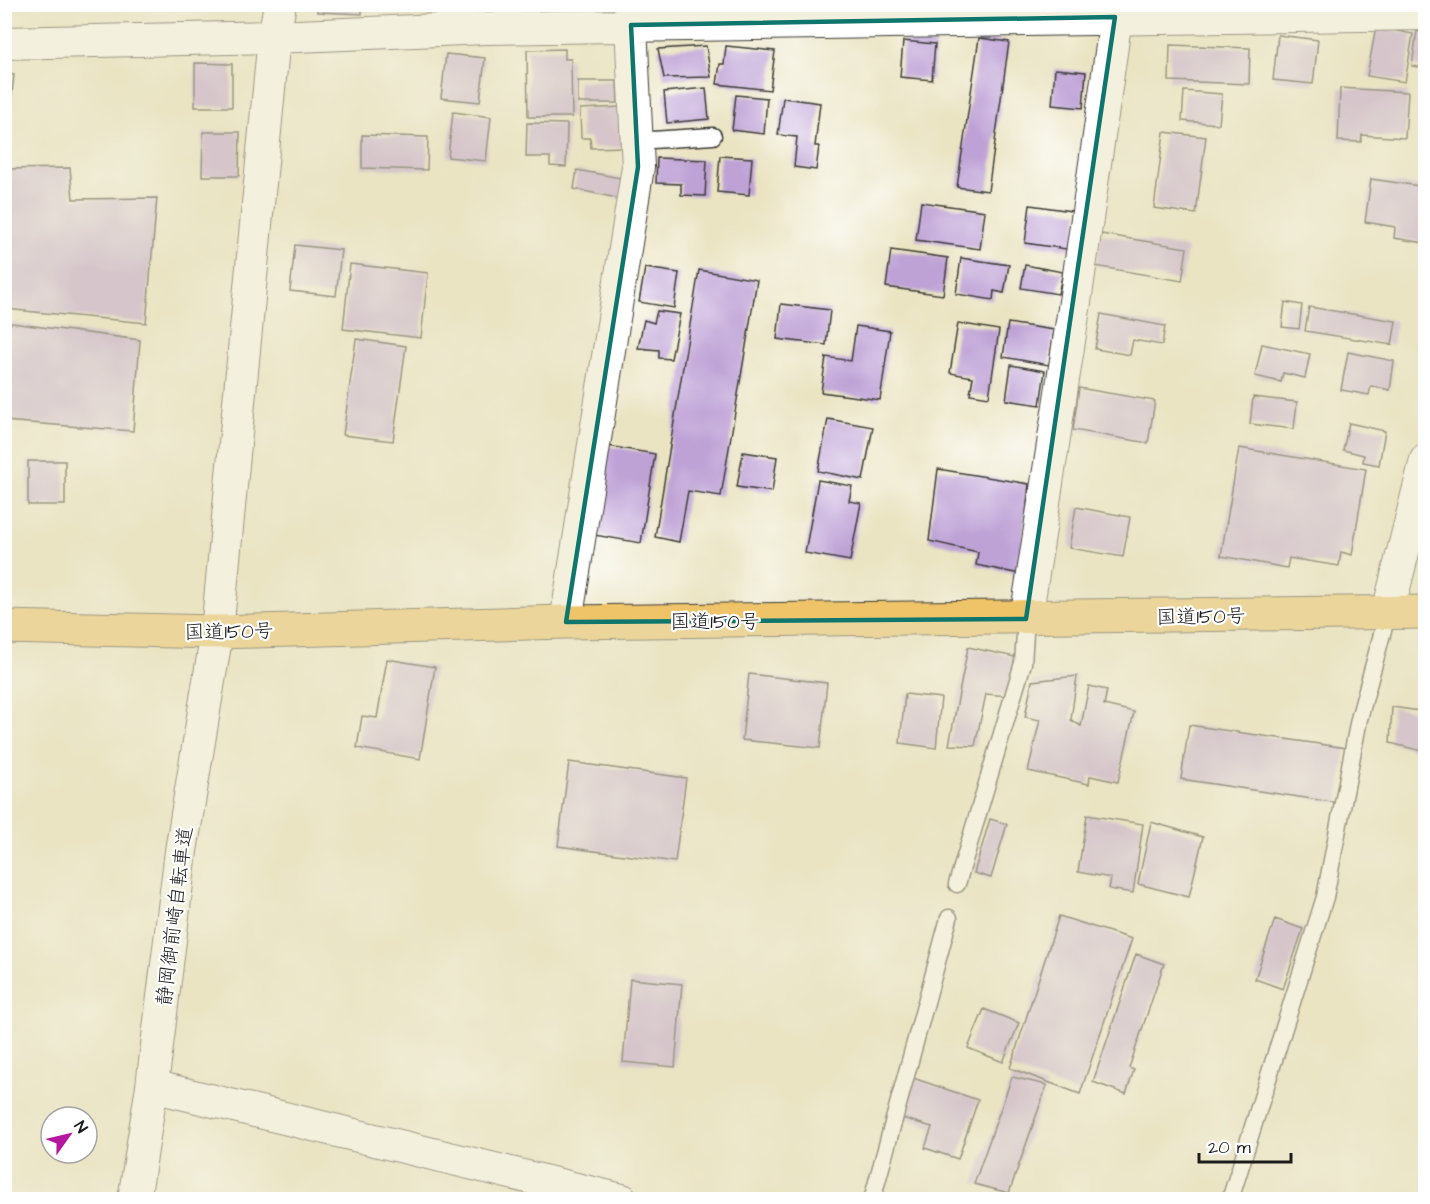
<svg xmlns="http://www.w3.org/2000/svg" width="1430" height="1204" font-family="'Architects Daughter','Klee One',sans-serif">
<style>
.building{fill:#bea2d5}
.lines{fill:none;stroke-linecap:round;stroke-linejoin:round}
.lane-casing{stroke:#3b3a35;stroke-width:19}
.street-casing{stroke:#3b3a35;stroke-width:34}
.highway-casing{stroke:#3b3a35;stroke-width:35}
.lane{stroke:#fff;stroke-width:16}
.street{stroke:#fff;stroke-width:32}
.highway{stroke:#efc469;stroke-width:33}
.marked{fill:none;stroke:#0f766e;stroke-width:4.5;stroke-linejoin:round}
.labels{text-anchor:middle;stroke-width:4.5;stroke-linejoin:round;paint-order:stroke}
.street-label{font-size:20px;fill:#1c1c1c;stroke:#fff}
</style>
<rect width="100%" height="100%" fill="#fff"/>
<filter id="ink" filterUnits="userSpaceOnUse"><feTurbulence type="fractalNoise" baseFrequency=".0167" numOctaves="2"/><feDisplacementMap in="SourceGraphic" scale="12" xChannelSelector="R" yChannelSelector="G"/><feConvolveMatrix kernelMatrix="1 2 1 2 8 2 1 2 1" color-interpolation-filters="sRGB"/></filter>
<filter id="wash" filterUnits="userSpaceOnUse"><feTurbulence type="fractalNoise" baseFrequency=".008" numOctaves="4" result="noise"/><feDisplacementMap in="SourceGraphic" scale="24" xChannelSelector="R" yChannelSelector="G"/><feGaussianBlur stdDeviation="1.35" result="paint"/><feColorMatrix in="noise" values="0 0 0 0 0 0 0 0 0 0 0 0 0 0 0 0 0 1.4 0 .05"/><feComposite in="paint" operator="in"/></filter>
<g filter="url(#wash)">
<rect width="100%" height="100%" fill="#eae4c3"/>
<g id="blocks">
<path class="building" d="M318,4H362V14L317,12Z
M540,4H612V7L540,10Z
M1376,27L1413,34L1405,82L1367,76Z
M1417,31L1426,32V68L1412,66Z
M1278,35L1318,40L1313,84L1273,80Z
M979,38L1009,42L988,191L957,187Z
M903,41L935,44L932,80L900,77Z
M1170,45L1250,48L1249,84L1169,81Z
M706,46L711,77L664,78L658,49Z
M726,46L775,51L770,90L717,84L720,64H724Z
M565,49V59H571L572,117H528L527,50Z
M446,54L485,58L480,102L441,98Z
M195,63L232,64V107H195Z
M1055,69L1086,72L1083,108L1052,105Z
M4,74L14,75L10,112H4Z
M578,81H617L618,103H578Z
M706,88L709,119L667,123L664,92Z
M1340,88L1408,92L1405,138L1362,135L1361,142L1338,141Z
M1184,91L1222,94L1219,124L1182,121Z
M736,95L767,98L764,134L732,130Z
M783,98L820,103L815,146H819L816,170L794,167L797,137L778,135Z
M622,107L624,147L591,148L590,138H581L580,109Z
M453,112L491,117L486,161L448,157Z
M527,123L567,124L566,167L550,166V157H526Z
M203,132H240L239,176H202Z
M1164,132L1206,137L1196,214L1154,208Z
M362,135L428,137L427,170L362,168Z
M720,156L752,158L749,195L717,192Z
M657,158L707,160L705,196L681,195V184L656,183Z
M70,168L73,199L157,198L146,323L5,309V169Z
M577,170L626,179L622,199L574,189Z
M1371,179L1426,187L1425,243L1394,238L1395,227L1365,222Z
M921,202L985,211L980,249L916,240Z
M1030,205L1078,212L1073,250L1025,243Z
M1101,234L1187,248L1182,281L1095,266Z
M295,245L341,250L336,296L290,291Z
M891,250L948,258L943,295L886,287Z
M961,258L1009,265L1004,293L994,291L993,300L956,294Z
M350,264L428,273L421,338L343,329Z
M1025,265L1063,272L1058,294L1021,288Z
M645,268L679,273L674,308L639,302Z
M699,270L757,280L721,496L688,491L679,542L655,537Z
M1285,302L1302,305L1299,329L1282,327Z
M781,304L830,310L826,345L777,339Z
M1309,307L1396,321L1392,345L1305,331Z
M657,311L680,314L671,359L659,358V350L638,348L644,320L654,323Z
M1101,314L1165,326L1162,345L1133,340L1130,355L1095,349Z
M4,322L140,340L133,431L4,421Z
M958,323L999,330L989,397L970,394L973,377L950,373Z
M1008,323L1054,330L1049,365L1003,357Z
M856,326L890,331L880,400L821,392L826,357L851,361Z
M356,339L406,346L393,441L343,435Z
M1262,344L1310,354L1305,378L1283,373L1281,382L1255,376Z
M1348,352L1394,361L1390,390L1371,386L1369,395L1341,390Z
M1011,365L1045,371L1040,405L1006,400Z
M1079,388L1155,401L1148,443L1073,430Z
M1253,397L1297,402L1294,429L1250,424Z
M828,419L873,427L863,480L818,471Z
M1349,423L1385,431L1379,465L1363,462L1364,455L1343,450Z
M608,446L655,454L641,543L594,535Z
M1239,448L1366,469L1352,555L1341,552L1339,566L1289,558L1287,568L1221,556Z
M743,452L777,457L772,492L737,487Z
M28,461H65V505H28Z
M938,469L1029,484L1020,574L976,565L978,552L929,541Z
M818,480L852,486L849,501L861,503L850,561L805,553Z
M1076,507L1130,517L1123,557L1069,548Z
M968,647L1015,657L1008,696L986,694L975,746L949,745Z
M387,659L435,667L420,759L357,748L362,716L377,718Z
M749,674L827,683L820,748L742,740Z
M1077,676L1071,720L1081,726L1089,686L1107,690L1104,705L1134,712L1118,782L1090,776L1089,784L1028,771L1040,720L1025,717L1032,681Z
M905,694L941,698L936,748L900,743Z
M1392,707L1426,712V752L1390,743Z
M1189,725L1346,748L1338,803L1181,779Z
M569,762L686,778L675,862L558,846Z
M1087,815L1143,824L1133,893L1109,889L1111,878L1078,872Z
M990,819L1007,824L991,878L974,873Z
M1151,822L1203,837L1189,897L1138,884Z
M1059,916L1132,939L1080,1094L1010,1068Z
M1275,919L1303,929L1283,989L1255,979Z
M1136,954L1164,964L1129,1068L1134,1070L1126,1094L1093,1082Z
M630,979L682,984L675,1067L623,1062Z
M984,1009L1019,1023L1003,1062L968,1048Z
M1012,1077L1047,1085L1009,1193L974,1184Z
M913,1078L978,1100L958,1159L925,1148L932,1127L899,1117Z"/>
</g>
</g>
<g filter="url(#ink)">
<use href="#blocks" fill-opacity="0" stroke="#3b3a35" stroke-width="1.5"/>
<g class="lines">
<g class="lane-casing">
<path id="lane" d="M637,141L713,136
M957,884L1023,663L1026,619
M872,1200L949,918
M1230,1200L1325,897L1359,719L1388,612"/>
</g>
<g class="street-casing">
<path id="street" d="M4,43L274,37L486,28L1426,14
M1388,612L1426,460
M1026,619L1075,302L1118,4
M566,622L638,167L630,5
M152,1086L622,1200
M134,1200L152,1086L181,851L217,632L274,37L280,4"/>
</g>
<g class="highway-casing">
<path id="highway" d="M4,627L217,632L566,622L1426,612"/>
</g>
<use href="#lane" class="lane"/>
<use href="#street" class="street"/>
<use href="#highway" class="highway"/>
</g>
</g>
<path d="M0 0H1430V1204H0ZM1115,17L1026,619L566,622L638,167L631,25Z" fill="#eae4c3" fill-opacity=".55" fill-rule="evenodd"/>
<path class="marked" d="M1115,17L1026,619L566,622L638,167L631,25Z"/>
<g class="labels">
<g class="street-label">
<text transform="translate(1201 616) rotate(-1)" y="7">国道150号</text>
<text x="715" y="628">国道150号</text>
<text transform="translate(229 631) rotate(-1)" y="7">国道150号</text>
<text transform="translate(174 916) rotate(-83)" y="7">静岡御前崎自転車道</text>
</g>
</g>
<rect width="1430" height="1204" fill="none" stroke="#fff" stroke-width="24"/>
<g transform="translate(69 1135) rotate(56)"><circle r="28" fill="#ffffff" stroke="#a4a4a4" stroke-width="1.5"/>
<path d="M0-4.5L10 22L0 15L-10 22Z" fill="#b5179e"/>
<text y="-9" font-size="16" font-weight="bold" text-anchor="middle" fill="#1c1c1c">N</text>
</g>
<path d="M1199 1153v9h92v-9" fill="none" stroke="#1c1c1c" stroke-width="3"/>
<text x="1208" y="1153" font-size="18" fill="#1c1c1c" stroke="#ffffff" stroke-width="4.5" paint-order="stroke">20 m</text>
</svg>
